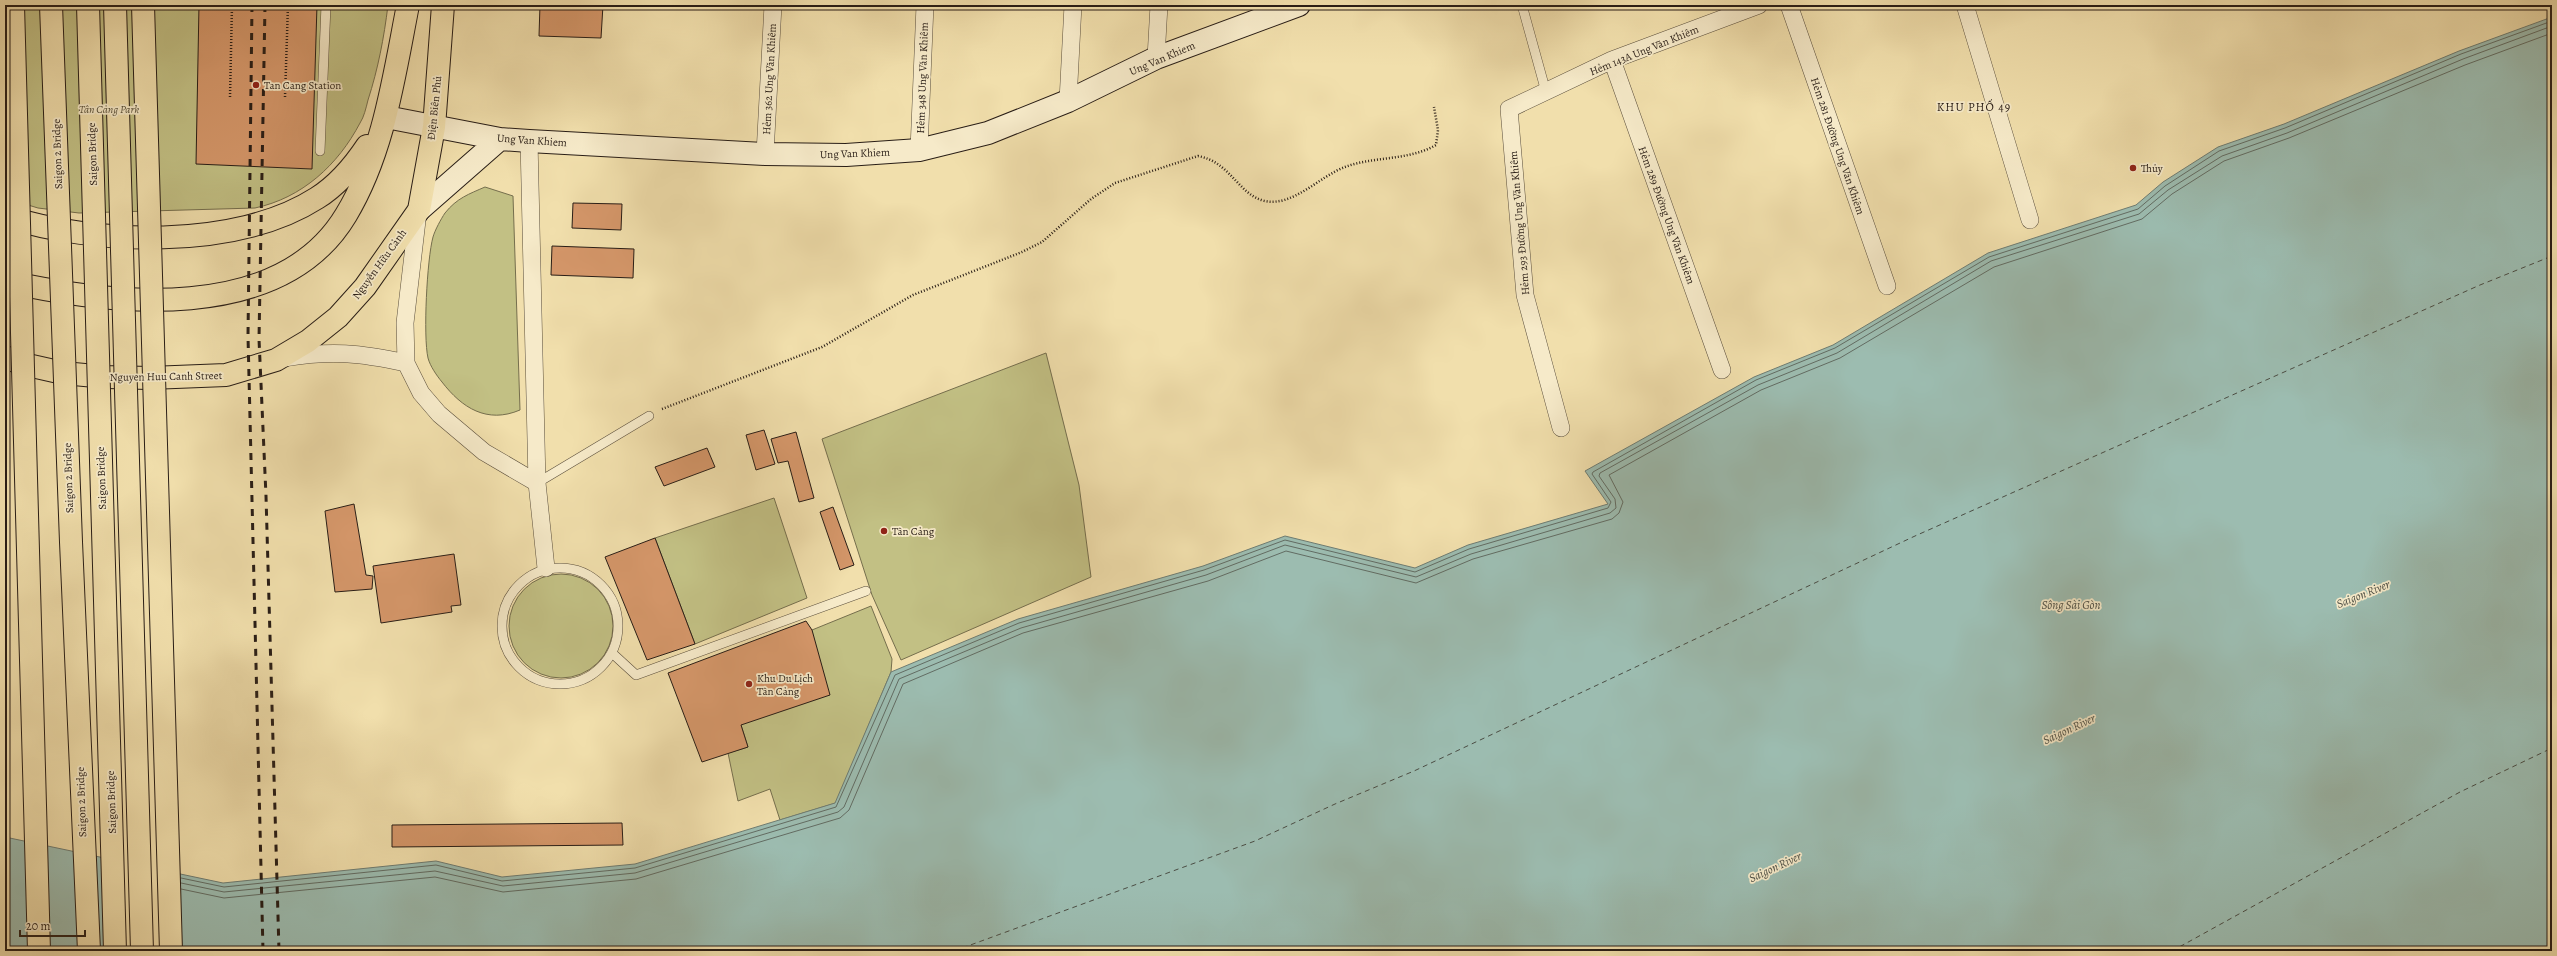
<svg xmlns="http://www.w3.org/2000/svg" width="2557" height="956" font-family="Alegreya,serif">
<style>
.green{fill:#c2c084;stroke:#756e4d}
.water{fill:#9cbcb0;stroke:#6e7c72}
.pier{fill:#f1dfac}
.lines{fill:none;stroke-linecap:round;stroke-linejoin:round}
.shore{stroke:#626c63;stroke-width:1}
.ferry{stroke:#4b4d44;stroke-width:1;stroke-dasharray:5 4;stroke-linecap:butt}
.building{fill:#d5976a;stroke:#281d16}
.lane-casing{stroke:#5a4e3c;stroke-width:10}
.street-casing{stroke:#5a4e3c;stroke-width:18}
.secondary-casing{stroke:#281d16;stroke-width:24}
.primary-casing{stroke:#281d16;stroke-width:24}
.path{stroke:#281d16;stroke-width:2.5;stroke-dasharray:1 2;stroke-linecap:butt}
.lane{stroke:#f6eac9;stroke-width:9}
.street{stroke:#f6eac9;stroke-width:17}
.secondary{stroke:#f6eac9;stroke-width:22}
.primary{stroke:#f1dfac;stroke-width:22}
.rail{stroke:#281d16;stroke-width:3;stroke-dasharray:7 7;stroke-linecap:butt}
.primary-bridge-casing{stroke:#281d16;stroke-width:24;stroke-linecap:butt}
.highway-bridge-casing{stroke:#281d16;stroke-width:24;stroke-linecap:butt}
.primary-bridge{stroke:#f1dfac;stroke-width:22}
.highway-bridge{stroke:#f1dfac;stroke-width:22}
.poi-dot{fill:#8f2418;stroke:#f6eac9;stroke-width:1.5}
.labels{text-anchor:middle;stroke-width:3.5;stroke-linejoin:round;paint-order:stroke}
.street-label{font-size:11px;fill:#281d16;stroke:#f6eac9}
.poi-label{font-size:11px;fill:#281d16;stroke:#f6eac9;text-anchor:start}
.park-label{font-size:11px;font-style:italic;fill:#564e37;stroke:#f6eac9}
.neighbourhood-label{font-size:12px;letter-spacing:1px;fill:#281d16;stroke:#f6eac9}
.water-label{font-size:12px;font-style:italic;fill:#4b4d44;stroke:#f6eac9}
</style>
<rect width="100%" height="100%" fill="#f1dfac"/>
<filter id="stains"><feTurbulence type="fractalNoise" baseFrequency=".005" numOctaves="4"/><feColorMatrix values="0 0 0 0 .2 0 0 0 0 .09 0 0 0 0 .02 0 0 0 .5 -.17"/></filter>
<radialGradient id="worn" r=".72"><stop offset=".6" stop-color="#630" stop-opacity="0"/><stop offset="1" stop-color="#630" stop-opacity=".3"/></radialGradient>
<path class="green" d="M5,5H388C384,38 378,69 368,100C366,108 364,117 360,123C338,165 302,198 255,208L79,213L38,208L5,198Z
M485,187L513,196L520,410C487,424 462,408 442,382C437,376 430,366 428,358C423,336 427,259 433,237C435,230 441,219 445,213C457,198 469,194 485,187Z
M1046,353L1079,485L1091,577L901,660L872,595L822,439Z
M774,498L807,598L695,644L655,538Z
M509 626a52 52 0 1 1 104 0a52 52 0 1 1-104 0Z
M871,606L892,659L891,672L836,803L780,820L770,789L738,801L728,753L748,747L741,725L812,630Z"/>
<path class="water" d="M2552,17V951H5V837L223,883L436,861L502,877L635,864L835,803L891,672L1018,619L1203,566L1285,536L1415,568L1468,545L1608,504L1585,471L1754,377L1833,345L1988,253L2136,205L2163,182L2218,147L2284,124L2459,51Z"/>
<path class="pier" d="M101,854L175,870L177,951H104Z"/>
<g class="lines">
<path class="shore" d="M181,878L224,887L436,865L502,881L635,868L836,807L895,675L1019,623L1204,570L1285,540L1415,572L1469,549L1608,508L1611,502L1592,474L1593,472L1756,380L1835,348L1989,257L2138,209L2165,186L2219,151L2285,128L2461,54L2552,21
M181,883L224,892L435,871L503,886L635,873L838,812L844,807L899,679L1021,628L1206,575L1285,545L1416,577L1471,554L1610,513L1616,508L1615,499L1599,476L1600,473L1758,385L1837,353L1991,261L2139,214L2168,190L2222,156L2287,133L2463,59L2552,26
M181,889L224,898L435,877L503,892L636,879L840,818L849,810L903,684L1023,633L1208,581L1286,551L1416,583L1473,559L1612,519L1619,513L1623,502L1609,475L1761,390L1840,358L1994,267L2142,219L2172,194L2224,161L2289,138L2465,65L2552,33"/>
<path class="ferry" d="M954,951L1255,841L1335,804L1414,771L1915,536L2480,285L2552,256
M2172,951L2460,792L2552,748"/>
</g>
<path class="building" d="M199,5H317L312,169L196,164Z
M540,5H603L601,38L539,36Z
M573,203L622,204L621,230L572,228Z
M552,246L634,249L633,278L551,275Z
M764,430L775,464L756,470L746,435Z
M796,432L814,498L799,502L788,461L778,463L771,439Z
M707,448L715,467L664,486L655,467Z
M354,504L366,575L373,576L372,589L335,592L325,511Z
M833,507L854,565L840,570L820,512Z
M655,538L695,644L647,660L605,557Z
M454,554L461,605L451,606L452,612L381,623L373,566Z
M806,621L812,630L830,695L741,725L748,747L702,762L668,673Z
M622,823L623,845L392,847V825Z"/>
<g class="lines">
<g class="lane-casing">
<path id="lane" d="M1522,5L1546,92
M320,151L326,5
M537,483L649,416
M502 626a58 58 0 1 1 116 0a58 58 0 1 1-116 0Z
M612,653L636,675L866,591"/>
</g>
<g class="street-casing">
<path id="street" d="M1789,5L1887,286
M1965,5L2030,220
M1156,58L1159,5
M1612,60L1722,370
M1068,101L1073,5
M529,141L537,483L546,568
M919,150L925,5
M765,154L773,5
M418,212L405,323L406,363L421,393L439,414L484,452L537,483
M284,358C331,350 360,353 406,363
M1561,428L1525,295L1509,109L1612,60L1759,5"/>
</g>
<g class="secondary-casing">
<path id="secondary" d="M386,117L500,139L529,141L765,154L846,155L919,150L988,133L1068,101L1156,58L1299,5
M419,210L500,139"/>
</g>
<g class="primary-casing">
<path id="primary" d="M5,216C93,245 236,250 317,198C338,185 353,167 367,146
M5,281C111,305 280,325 346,215C384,152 394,76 408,5
M5,357L23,364L63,373L106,377L150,378L226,375L276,360L308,341L338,317L365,287L419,210L434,127L443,5"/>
</g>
<path class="path" d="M230,97L232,5
M285,97L288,5
M662,409L822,347L913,295L1022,252L1042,242L1091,199L1115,183L1198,156C1231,162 1238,195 1265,201C1293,207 1320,176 1345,167C1374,156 1408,161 1436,145L1438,130L1434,107"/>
<use href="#lane" class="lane"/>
<use href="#street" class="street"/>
<use href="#secondary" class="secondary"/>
<use href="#primary" class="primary"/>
<path class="rail" d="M252,5L248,336L263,951
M265,5L259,339L266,496L279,951"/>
<g class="primary-bridge-casing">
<path id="primary-bridge" d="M13,5L39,951
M143,5L171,951"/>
</g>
<g class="highway-bridge-casing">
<path id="highway-bridge" d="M51,5L71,542L89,951
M88,5L115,951
M115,5L142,951"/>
</g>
<use href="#primary-bridge" class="primary-bridge"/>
<use href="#highway-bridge" class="highway-bridge"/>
</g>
<g class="poi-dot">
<circle cx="256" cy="85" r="4"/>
<circle cx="2133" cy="168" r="4"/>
<circle cx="884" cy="531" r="4"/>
<circle cx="749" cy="684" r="4"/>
</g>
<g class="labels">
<g class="street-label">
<text transform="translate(1644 50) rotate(-22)" y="4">Hẻm 143A Ung Văn Khiêm</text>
<text transform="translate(1162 58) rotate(-23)" y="4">Ung Van Khiem</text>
<text transform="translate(922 78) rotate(-88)" y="4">Hẻm 348 Ung Văn Khiêm</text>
<text transform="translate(769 79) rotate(-87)" y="4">Hẻm 362 Ung Văn Khiêm</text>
<text transform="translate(434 108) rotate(-84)" y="4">Điện Biên Phủ</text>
<text transform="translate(532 140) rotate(4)" y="4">Ung Van Khiem</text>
<text transform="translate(1838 146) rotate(71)" y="4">Hẻm 281 Đường Ung Văn Khiêm</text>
<text transform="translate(855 153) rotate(-2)" y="4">Ung Van Khiem</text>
<text transform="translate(57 154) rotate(-92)" y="4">Saigon 2 Bridge</text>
<text transform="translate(92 154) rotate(-92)" y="4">Saigon Bridge</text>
<text transform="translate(1667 215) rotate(70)" y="4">Hẻm 289 Đường Ung Văn Khiêm</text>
<text transform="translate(1519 223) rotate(-95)" y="4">Hẻm 293 Đường Ung Văn Khiêm</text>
<text transform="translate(379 264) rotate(-54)" y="4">Nguyễn Hữu Cảnh</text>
<text transform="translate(166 376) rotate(-1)" y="4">Nguyen Huu Canh Street</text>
<text transform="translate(68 478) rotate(-92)" y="4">Saigon 2 Bridge</text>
<text transform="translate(101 478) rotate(-92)" y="4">Saigon Bridge</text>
<text transform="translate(81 802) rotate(-92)" y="4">Saigon 2 Bridge</text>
<text transform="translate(111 802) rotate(-92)" y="4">Saigon Bridge</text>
</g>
<g class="poi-label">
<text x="264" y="89">Tan Cang Station</text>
<text x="2141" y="172">Thủy</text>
<text x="892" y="535">Tân Cảng</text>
<text x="757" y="682">Khu Du Lịch<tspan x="757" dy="13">Tân Cảng</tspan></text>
</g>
<g class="park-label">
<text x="109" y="113">Tân Cảng Park</text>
</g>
<g class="neighbourhood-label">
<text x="1974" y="111">KHU PHỐ 49</text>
</g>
<g class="water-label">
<text transform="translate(2363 594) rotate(-22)" y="4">Saigon River</text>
<text x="2071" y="609">Sông Sài Gòn</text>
<text transform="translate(2069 729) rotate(-25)" y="4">Saigon River</text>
<text transform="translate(1775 867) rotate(-25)" y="4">Saigon River</text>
</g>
</g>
<rect width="2557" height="956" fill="none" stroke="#f1dfac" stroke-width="20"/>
<rect x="6" y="6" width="2545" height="944" fill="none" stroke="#281d16" stroke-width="2"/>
<rect x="10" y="10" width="2537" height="936" fill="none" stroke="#281d16"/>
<path d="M20 930v6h65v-6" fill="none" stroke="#281d16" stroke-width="2"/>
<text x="26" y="930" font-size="12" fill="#281d16" stroke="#f6eac9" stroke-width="3" paint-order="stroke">20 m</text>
<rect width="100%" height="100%" filter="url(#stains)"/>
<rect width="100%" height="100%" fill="url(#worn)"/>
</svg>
